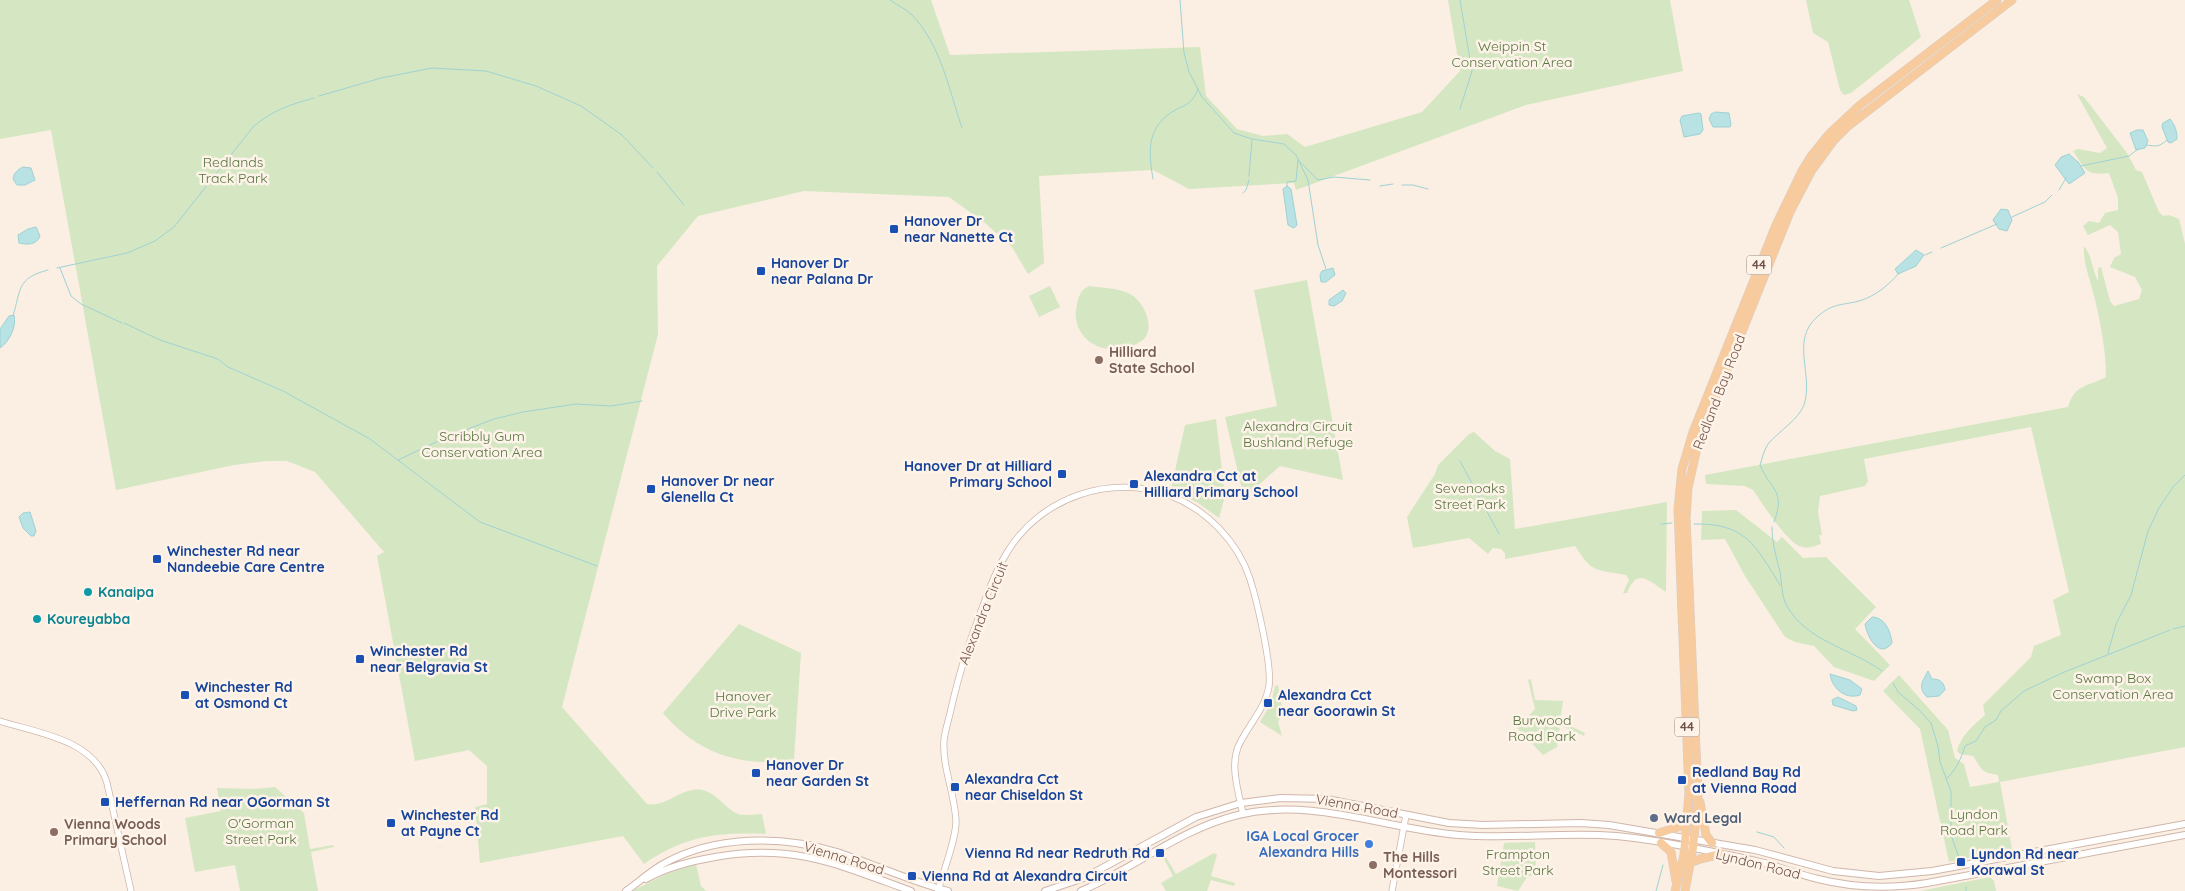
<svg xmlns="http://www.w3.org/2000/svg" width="2185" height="891" font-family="Quicksand,sans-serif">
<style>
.green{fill:#d5e7c2}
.water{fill:#b8e2e3;stroke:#9fd2d4}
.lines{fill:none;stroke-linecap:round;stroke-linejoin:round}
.stream{stroke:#9fd2d4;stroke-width:1}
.tertiary-casing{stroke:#cdb7ac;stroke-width:7}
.secondary-casing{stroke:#d0b6aa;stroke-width:8}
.primary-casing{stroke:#d7cfcc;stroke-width:9}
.tertiary{stroke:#fff;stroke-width:5.5}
.secondary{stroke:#fff;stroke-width:6}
.primary{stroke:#f7cb9d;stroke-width:8}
.transit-dot{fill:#1a4fb4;stroke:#fef3e8;stroke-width:2}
.education-dot{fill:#8d6e63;stroke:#fef3e8;stroke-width:2}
.culture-dot{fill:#0f9aa8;stroke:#fef3e8;stroke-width:2}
.service-dot{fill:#5c6f8a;stroke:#fef3e8;stroke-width:2}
.shop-dot{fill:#3f7fe0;stroke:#fef3e8;stroke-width:2}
.labels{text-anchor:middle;stroke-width:5;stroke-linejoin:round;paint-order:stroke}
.shield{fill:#fef3e8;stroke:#9b8379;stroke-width:1}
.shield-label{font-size:12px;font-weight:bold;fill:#71534a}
.park-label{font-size:14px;fill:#587742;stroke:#fef3e8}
.transit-label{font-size:14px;font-weight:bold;fill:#164399;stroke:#fef3e8;text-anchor:start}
.education-label{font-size:14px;font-weight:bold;fill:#785e54;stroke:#fef3e8;text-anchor:start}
.street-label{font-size:14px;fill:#71534a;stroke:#fef3e8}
.culture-label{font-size:14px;font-weight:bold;fill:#0d838f;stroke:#fef3e8;text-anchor:start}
.service-label{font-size:14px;font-weight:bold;fill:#4e5e75;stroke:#fef3e8;text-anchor:start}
.shop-label{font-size:14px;font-weight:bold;fill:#366cbe;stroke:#fef3e8;text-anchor:end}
</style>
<rect width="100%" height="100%" fill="#fbeee2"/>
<path class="green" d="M0,0H931L950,55L1200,47L1206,96L1237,129L1263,136L1287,134L1305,147L1422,112L1460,71L1448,0H1670L1683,71L1526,105L1296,190L1294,183L1189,189L1153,170L1039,176L1044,263L1028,274L1012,247L985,223L949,197L804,191L698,216L657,266L658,334L562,707L647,804C667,808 681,786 703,790C718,794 724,808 738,814C745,816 755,814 762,814L766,834C718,832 684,836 644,864L623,836L480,863L475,807L487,804V766L469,750L415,761L377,556L384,552L315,472L287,461H267L234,465L116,490L51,130L0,139Z
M1806,0H1909L1921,37L1851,93L1844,95L1840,90L1828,42L1813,33Z
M2077,94L2084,97L2127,153L2136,170L2142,172L2159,212L2163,216L2169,215L2179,219L2185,244V747L2000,782L2012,849L1949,862L1920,729L1883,691L1899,675L1948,730L1955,758L1964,764L1970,787L1999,782L1998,775C1979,772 1983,770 1973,756L1960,754L1957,751C1961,735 1973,726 1985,715L1983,705L2031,657L2034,646L2061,635L2053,600L2069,592L2031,427L1864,459L1868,481L1865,486L1820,496L1818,512L1822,535H1819L1821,544C1815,546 1808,549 1802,547C1786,542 1763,504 1753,490L1745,486L1706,484L1705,475L2068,407C2075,384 2087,387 2106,377C2106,349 2100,319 2093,292C2089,276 2083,262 2084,246C2092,256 2092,269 2098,281V268L2101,267L2110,301L2114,306L2139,299L2142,290L2135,277L2110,267L2114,258L2121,254L2118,232L2110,225L2088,235L2083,226L2089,221L2099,223L2105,213L2118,210V198L2109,173C2086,176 2085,169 2073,151L2078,149L2100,153L2107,148Z
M1307,280L1343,480L1280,466L1244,498L1225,417L1277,406L1254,290Z
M1050,286L1060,307L1039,317L1029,296Z
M1089,286C1101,288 1119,288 1130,294C1144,301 1156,328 1143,340C1139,343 1134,345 1129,347C1100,357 1069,336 1077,304C1079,295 1081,290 1089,286Z
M1216,419L1225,496L1219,518L1198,503L1171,489L1185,425Z
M1474,432L1495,451L1510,459L1515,529L1667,502L1666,592C1648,580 1637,567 1627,593H1623L1629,580L1626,575C1595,569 1593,574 1575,546L1505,559V553L1501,549L1493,548L1488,554L1469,538L1413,548L1407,517L1435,474L1438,465L1469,434Z
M1736,510L1777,542L1782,537L1803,558L1826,557L1876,607L1855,629L1890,665L1874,681L1834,667L1814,646L1795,642L1785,637L1745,576L1725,539L1701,540L1702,511Z
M739,624L801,653L794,759C744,769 696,753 663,713Z
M1531,679L1535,700L1563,701L1560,721L1585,733L1584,736L1560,725L1557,747L1543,755L1517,728L1535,709L1528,680Z
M1278,685L1283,713L1278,722L1282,736L1260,722L1271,703L1275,686Z
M275,787L304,813L310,849L333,845L334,847L311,852L318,891H240L235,865L195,872L185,818L221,811L217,788L255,789Z
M1535,842L1536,874L1527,877L1518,891L1497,886L1504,843Z
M1214,853L1217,855L1211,876L1235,883L1234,886L1211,880L1207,891H1166L1161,883L1173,876L1162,855L1164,854L1176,874Z
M696,864L701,886L706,891H632L668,873Z
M1990,877L1994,881L1996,891H1920Z"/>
<path class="water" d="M1715,112L1729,113L1731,125L1730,127H1713L1709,119L1711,114Z
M1699,113L1701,114L1703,130L1700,134L1684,137L1680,120L1682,116Z
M2170,119C2175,125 2177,131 2177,139L2171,143L2168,142L2162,127L2163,123Z
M2137,130H2143L2148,141L2145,148L2136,150L2130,133Z
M2069,154L2079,163L2085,173L2069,184L2055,165L2061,157Z
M23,167L31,168L35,180L25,185H17L13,179C14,173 17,170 23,167Z
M1287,186L1291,189L1297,225L1294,228L1288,225L1283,189Z
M2001,209L2008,210L2012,220L2007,231L1999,229L1993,220Z
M36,227L40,236C37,245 27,245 19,243L18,235L28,229Z
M1916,250L1924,255L1916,266L1898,274L1895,269Z
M1333,268L1335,275L1326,282H1321L1320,275L1322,271Z
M1343,290L1346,293L1342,301L1334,306L1329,305V300Z
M14,315C17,327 9,342 0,348V329L9,316Z
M30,512L36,531L34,536H31L23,528L19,517L23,513Z
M1872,617C1885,617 1891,632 1892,643C1879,660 1867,636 1865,624Z
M1928,671L1932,679C1940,679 1944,682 1945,690L1939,696L1927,697C1917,687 1923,681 1928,671Z
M1830,674L1850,680L1862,689L1860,695C1845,700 1832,688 1830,674Z
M1838,697L1856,706L1857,710L1853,711L1833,705L1832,700Z"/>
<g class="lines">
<path class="stream" d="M890,0C897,5 906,9 912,15C941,45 949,90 962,128
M1180,0L1184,53L1189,72L1202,97L1234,133L1252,139L1284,144L1296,155L1308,180L1318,245L1326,269
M319,96L381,78L432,68L486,71L536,86L581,106L622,135L653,168
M1460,109L1472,71L1460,0
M2146,145C2156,146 2158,148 2167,140
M1300,162L1318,180L1334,177L1370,180
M2081,166L2129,156L2138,149
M657,172L684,205
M1249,176L1252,140
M1153,179C1149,154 1146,131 1169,114C1183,104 1190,108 1198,89
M1402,185H1413L1428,189
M1287,186V182L1296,181L1298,160
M1380,186L1393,184
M2059,190L2066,178
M1243,193L1246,190L1249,180
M2012,217L2045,202L2052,195
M1941,248L1997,224
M1925,255L1932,252
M57,268L127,253L155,241L174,227L253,127C273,110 289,105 314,98
M60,268L71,296L81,304L122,323
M13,316C21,289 17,278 48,270
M124,323L160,340L218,359L228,367L283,391L370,439L480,522L597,566
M398,460L447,437L494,419L523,412L576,404L611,406L642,401
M1460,461L1499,534
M1774,522C1786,490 1771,491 1760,465C1762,459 1764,450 1768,444C1778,432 1799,419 1804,405C1814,375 1790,341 1817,317C1833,303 1839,306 1859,301C1874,297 1889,285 1899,273
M1661,524L1672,523
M1694,524C1746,523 1755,545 1780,585
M1772,527C1772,543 1776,556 1780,572C1782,583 1781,595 1787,606C1806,641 1852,649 1882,671
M2173,629L2185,626
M2108,653L2116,624L2131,595L2148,531L2159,508L2173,487L2185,475
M1893,683L1898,692L1919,710L1931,723L1938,746L1940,762L1951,791V835L1959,858
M1946,779C1955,772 1962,757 1965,746L1976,741L1985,727L1996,720L2001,711L2024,691L2062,673L2170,630
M1757,832L1774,837L1784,848
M1656,891L1663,865
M1966,891V887"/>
<g class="tertiary-casing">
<path id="tertiary" d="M0,721C38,733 95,740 107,783L131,891
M938,891C943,871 956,841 956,821C955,794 942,767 944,740C945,730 949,719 951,709C958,679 966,650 977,622C986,598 994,573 1008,551C1041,497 1112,473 1171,496C1207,510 1238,542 1250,579C1257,601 1272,665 1269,686C1265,710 1247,726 1238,747C1230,767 1239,794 1243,814
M1392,891L1406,815"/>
</g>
<g class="secondary-casing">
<path id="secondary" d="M646,879C667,867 691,861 715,857C794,843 839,865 911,891
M626,891C639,882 649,872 663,864C715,835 781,835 837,852C874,864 910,881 948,891
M1045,891L1084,878L1196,817L1241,803L1281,798L1327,799L1449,823L1483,825L1581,823L1609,825L1755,850L1833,871L1879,876L1932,871L2185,824
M1081,891C1135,868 1180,829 1238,815C1313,797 1385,829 1459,835C1506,839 1553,833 1599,835C1625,836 1652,840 1678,845C1708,851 1738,856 1768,864C1785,869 1801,875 1818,879C1854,888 1890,889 1927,883L2185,835"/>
</g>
<g class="primary-casing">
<path id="primary" d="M1700,802L1706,835L1712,843
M1659,833L1681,826L1688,820
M1661,843L1671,852L1676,881
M1690,863L1700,859L1721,854
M1675,891L1684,855L1689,793L1678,509L1682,469L1693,432L1776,225L1802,171L1812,155L1829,134L1860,105L1997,0
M1685,891L1693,848L1698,795L1686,518L1688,488L1699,439L1790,212L1812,170L1834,140L1847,127L2012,0"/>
</g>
<use href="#tertiary" class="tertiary"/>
<use href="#secondary" class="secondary"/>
<use href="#primary" class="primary"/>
</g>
<g class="transit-dot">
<rect x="889" y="224" width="10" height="10" rx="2.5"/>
<rect x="756" y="266" width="10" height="10" rx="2.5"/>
<rect x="1057" y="469" width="10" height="10" rx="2.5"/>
<rect x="1129" y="479" width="10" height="10" rx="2.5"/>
<rect x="646" y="484" width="10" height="10" rx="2.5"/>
<rect x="152" y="554" width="10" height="10" rx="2.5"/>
<rect x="355" y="654" width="10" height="10" rx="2.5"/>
<rect x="180" y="690" width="10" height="10" rx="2.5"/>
<rect x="1263" y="698" width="10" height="10" rx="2.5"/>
<rect x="751" y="768" width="10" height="10" rx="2.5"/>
<rect x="1677" y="775" width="10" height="10" rx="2.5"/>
<rect x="950" y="782" width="10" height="10" rx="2.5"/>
<rect x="100" y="797" width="10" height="10" rx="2.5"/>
<rect x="386" y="818" width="10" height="10" rx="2.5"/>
<rect x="1155" y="848" width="10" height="10" rx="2.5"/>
<rect x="1956" y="857" width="10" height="10" rx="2.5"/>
<rect x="907" y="871" width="10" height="10" rx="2.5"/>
</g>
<g class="education-dot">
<circle cx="1099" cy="360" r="5"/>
<circle cx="54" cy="832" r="5"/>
<circle cx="1373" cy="865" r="5"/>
</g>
<g class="culture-dot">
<circle cx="88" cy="592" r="5"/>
<circle cx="37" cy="619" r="5"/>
</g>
<circle class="service-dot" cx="1654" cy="818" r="5"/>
<circle class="shop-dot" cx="1369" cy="844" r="5"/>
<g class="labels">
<g class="shield">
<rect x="1746.5" y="255.5" width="25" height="19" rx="4"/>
<rect x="1674.5" y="717.5" width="25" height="19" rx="4"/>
</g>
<g class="shield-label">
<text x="1759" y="269">44</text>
<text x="1687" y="731">44</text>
</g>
<g class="park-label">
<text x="1512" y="51">Weippin St<tspan x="1512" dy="16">Conservation Area</tspan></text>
<text x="233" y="167">Redlands<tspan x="233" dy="16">Track Park</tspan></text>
<text x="1298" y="431">Alexandra Circuit<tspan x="1298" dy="16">Bushland Refuge</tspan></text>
<text x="482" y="441">Scribbly Gum<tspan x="482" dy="16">Conservation Area</tspan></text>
<text x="1470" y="493">Sevenoaks<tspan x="1470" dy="16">Street Park</tspan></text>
<text x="2113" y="683">Swamp Box<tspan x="2113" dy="16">Conservation Area</tspan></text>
<text x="743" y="701">Hanover<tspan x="743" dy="16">Drive Park</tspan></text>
<text x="1542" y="725">Burwood<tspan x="1542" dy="16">Road Park</tspan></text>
<text x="1974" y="819">Lyndon<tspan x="1974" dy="16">Road Park</tspan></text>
<text x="261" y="828">O'Gorman<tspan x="261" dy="16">Street Park</tspan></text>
<text x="1518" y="859">Frampton<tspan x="1518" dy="16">Street Park</tspan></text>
</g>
<g class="transit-label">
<text x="904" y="226">Hanover Dr<tspan x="904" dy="16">near Nanette Ct</tspan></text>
<text x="771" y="268">Hanover Dr<tspan x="771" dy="16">near Palana Dr</tspan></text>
<text x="1052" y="471" text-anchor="end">Hanover Dr at Hilliard<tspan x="1052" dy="16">Primary School</tspan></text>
<text x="1144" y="481">Alexandra Cct at<tspan x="1144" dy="16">Hilliard Primary School</tspan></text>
<text x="661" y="486">Hanover Dr near<tspan x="661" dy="16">Glenella Ct</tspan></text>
<text x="167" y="556">Winchester Rd near<tspan x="167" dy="16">Nandeebie Care Centre</tspan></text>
<text x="370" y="656">Winchester Rd<tspan x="370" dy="16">near Belgravia St</tspan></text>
<text x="195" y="692">Winchester Rd<tspan x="195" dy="16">at Osmond Ct</tspan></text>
<text x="1278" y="700">Alexandra Cct<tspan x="1278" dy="16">near Goorawin St</tspan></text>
<text x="766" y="770">Hanover Dr<tspan x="766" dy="16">near Garden St</tspan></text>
<text x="1692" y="777">Redland Bay Rd<tspan x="1692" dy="16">at Vienna Road</tspan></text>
<text x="965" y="784">Alexandra Cct<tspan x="965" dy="16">near Chiseldon St</tspan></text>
<text x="115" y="807">Heffernan Rd near OGorman St</text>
<text x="401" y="820">Winchester Rd<tspan x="401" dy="16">at Payne Ct</tspan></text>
<text x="1150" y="858" text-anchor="end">Vienna Rd near Redruth Rd</text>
<text x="1971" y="859">Lyndon Rd near<tspan x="1971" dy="16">Korawal St</tspan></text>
<text x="922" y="881">Vienna Rd at Alexandra Circuit</text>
</g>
<g class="education-label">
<text x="1109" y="357">Hilliard<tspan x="1109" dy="16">State School</tspan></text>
<text x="64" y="829">Vienna Woods<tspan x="64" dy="16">Primary School</tspan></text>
<text x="1383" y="862">The Hills<tspan x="1383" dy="16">Montessori</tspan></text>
</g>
<g class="street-label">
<text transform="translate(1719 392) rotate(-69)" y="5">Redland Bay Road</text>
<text transform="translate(983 613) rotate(-68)" y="5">Alexandra Circuit</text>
<text transform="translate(1357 806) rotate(10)" y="5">Vienna Road</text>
<text transform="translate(844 858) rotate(17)" y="5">Vienna Road</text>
<text transform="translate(1758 864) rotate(14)" y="5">Lyndon Road</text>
</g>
<g class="culture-label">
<text x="98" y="597">Kanaipa</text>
<text x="47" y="624">Koureyabba</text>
</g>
<g class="service-label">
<text x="1664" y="823">Ward Legal</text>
</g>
<g class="shop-label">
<text x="1359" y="841">IGA Local Grocer<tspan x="1359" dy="16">Alexandra Hills</tspan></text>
</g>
</g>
</svg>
